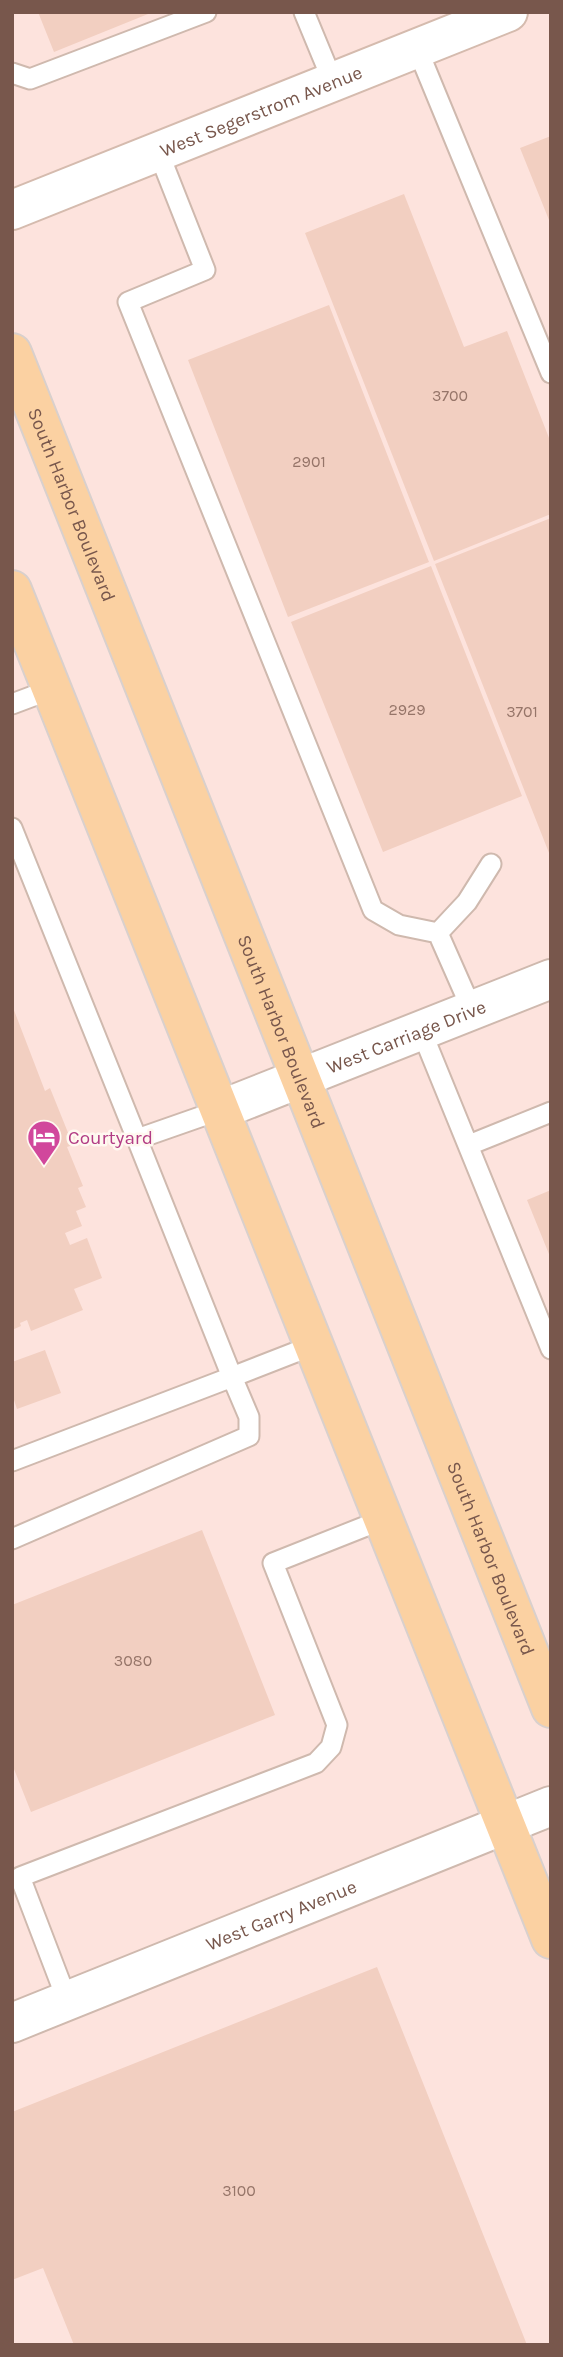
<svg xmlns="http://www.w3.org/2000/svg" width="563" height="2357" font-family="Karla,sans-serif">
<style>
.commercial{fill:#fde3dd}
.building{fill:#f2cfc1}
.lines{fill:none;stroke-linecap:round;stroke-linejoin:round}
.lane-casing{stroke:#cfb9ae;stroke-width:23}
.street-casing{stroke:#cfb9ae;stroke-width:42}
.secondary-casing{stroke:#d5bbae;stroke-width:42}
.primary-casing{stroke:#d9d0cd;stroke-width:42}
.lane{stroke:#fff;stroke-width:19}
.street{stroke:#fff;stroke-width:38}
.secondary{stroke:#fff;stroke-width:38}
.primary{stroke:#fbd1a2;stroke-width:38}
.labels{text-anchor:middle;stroke-width:5;stroke-linejoin:round;paint-order:stroke}
.number-label{font-size:16px;fill:#967569}
.street-label{font-size:19px;fill:#78574c;stroke:#fff8f0}
.hotel-label{font-size:19px;fill:#b23c85;stroke:#fff8f0;text-anchor:start}
</style>
<rect width="100%" height="100%" fill="#fdf3e9"/>
<path class="commercial" d="M12,12H551V2345H12Z"/>
<path class="building" d="M38,12H153L54,52Z
M551,136V225L520,148Z
M404,194L464,347L507,331L551,443V514L434,561L305,233Z
M329,305L429,562L288,617L188,360Z
M551,518V858L435,564Z
M431,566L522,796L383,852L291,622Z
M12,1005L45,1091L50,1088L73,1145L67,1147L83,1186L78,1188L86,1207L76,1211L82,1226L65,1233L70,1245L87,1238L102,1278L74,1289L83,1310L31,1331L27,1320L20,1323L21,1326L12,1330Z
M551,1190V1259L527,1200Z
M45,1350L61,1393L17,1409L12,1394V1362Z
M202,1530L275,1715L31,1812L12,1764V1605Z
M377,1967L527,2345H74L43,2268L12,2280V2112Z"/>
<g class="lines">
<g class="lane-casing">
<path id="lane" d="M304,12L333,82
M417,48L551,373
M12,73L30,79L206,12
M158,151L205,270L128,302L373,910L399,925L438,933L472,1010
M12,704L52,689
M12,828L137,1139L220,1110
M438,933L467,902L491,864
M421,1030L551,1349
M137,1139L232,1377L314,1345
M469,1145L551,1112
M12,1461L232,1377L249,1417V1436L12,1539
M67,2000L20,1877L316,1763L331,1747L337,1725L273,1563L384,1519"/>
</g>
<g class="street-casing">
<g id="street">
<path id="s1" d="M220,1110L551,979"/>
<path id="s2" d="M12,2023L551,1806"/>
</g>
</g>
<g class="secondary-casing">
<g id="secondary">
<path id="s3" d="M12,210L508,12"/>
</g>
</g>
<g class="primary-casing">
<g id="primary">
<path id="s4" d="M12,353L551,1708"/>
<path d="M12,590L551,1939"/>
</g>
</g>
<use href="#lane" class="lane"/>
<use href="#street" class="street"/>
<use href="#secondary" class="secondary"/>
<use href="#primary" class="primary"/>
</g>
<defs>
<g id="hotel-pin" transform="scale(1.75)"><path d="M0 17L-7.5 6A9.5 9.5 0 1 1 7.5 6Z" fill="#d1479c" stroke="#fff8f0"/><path d="M-6-4.5h1.5V1H6V5H4.5V3h-9V5H-6ZM-4 0a1.8 1.8 0 1 1 3.6 0ZM.5 0V-2.5h3Q6-2.5 6 0Z" fill="#fff"/></g>
</defs>
<g fill-rule="evenodd">
<use href="#hotel-pin" x="44" y="1137"/>
</g>
<g class="labels">
<g class="number-label">
<text x="450" y="401">3700</text>
<text x="309" y="467">2901</text>
<text x="407" y="715">2929</text>
<text x="522" y="717">3701</text>
<text x="133" y="1666">3080</text>
<text x="239" y="2196">3100</text>
</g>
<g class="street-label">
<text dy="7" stroke="none"><textPath href="#s3" startOffset="268">West Segerstrom Avenue</textPath></text>
<text dy="7" stroke="none"><textPath href="#s4" startOffset="163">South Harbor Boulevard</textPath></text>
<text dy="7" stroke="none"><textPath href="#s4" startOffset="730">South Harbor Boulevard</textPath></text>
<text dy="7" stroke="none"><textPath href="#s1" startOffset="200">West Carriage Drive</textPath></text>
<text dy="7" stroke="none"><textPath href="#s4" startOffset="1297">South Harbor Boulevard</textPath></text>
<text dy="7" stroke="none"><textPath href="#s2" startOffset="290">West Garry Avenue</textPath></text>
</g>
<g class="hotel-label">
<text x="68" y="1144">Courtyard</text>
</g>
</g>
<rect width="563" height="2357" fill="none" stroke="#78574c" stroke-width="28"/>
</svg>
